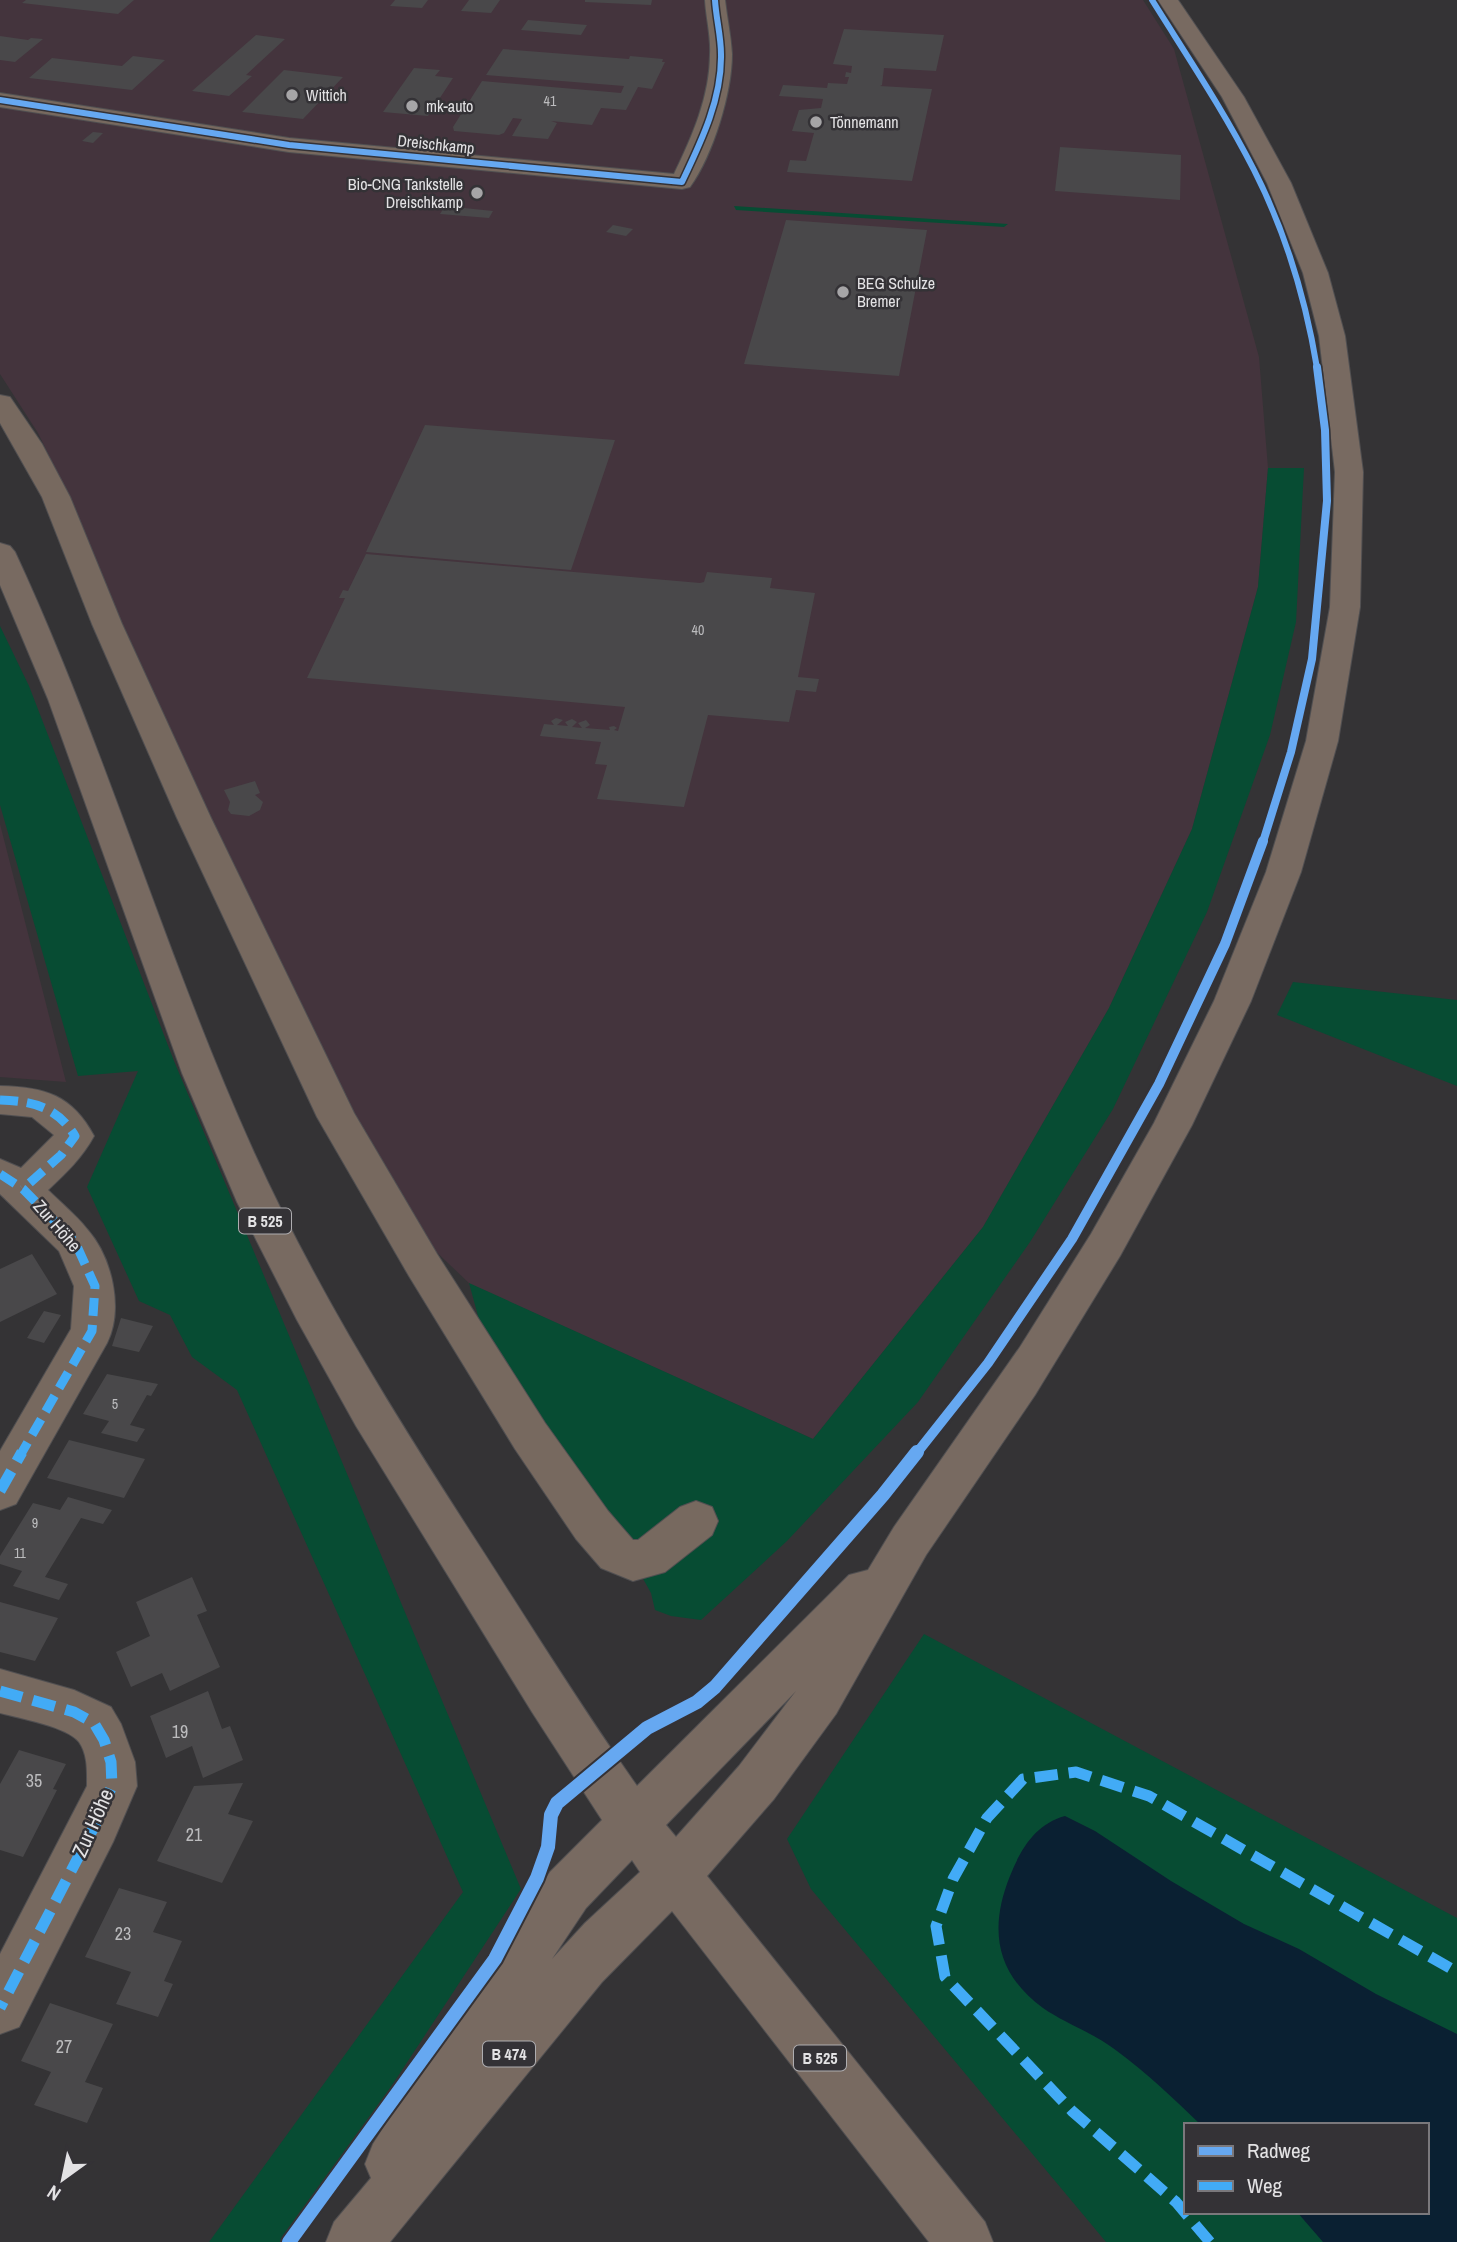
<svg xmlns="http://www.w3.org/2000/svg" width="1457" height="2242" font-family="'Archivo Narrow',sans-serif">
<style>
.industrial{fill:#44343d}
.green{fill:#074c33;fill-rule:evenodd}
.water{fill:#0a2032}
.building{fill:#49484a}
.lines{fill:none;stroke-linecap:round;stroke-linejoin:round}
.minor-casing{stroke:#504f51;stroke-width:2}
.major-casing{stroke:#504f51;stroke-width:2}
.minor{fill:#77695f;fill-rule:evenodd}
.major{fill:#786a61;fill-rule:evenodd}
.quiet-far1{stroke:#42abf6;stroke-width:9;stroke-dasharray:18 9;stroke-linecap:butt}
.quiet{stroke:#42abf6;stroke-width:11;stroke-dasharray:23 11;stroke-linecap:butt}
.cycleway-far3-casing{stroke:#343236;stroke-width:9}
.cycleway-far2-casing{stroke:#343236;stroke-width:11}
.cycleway-far1-casing{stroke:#343236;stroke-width:15}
.cycleway-casing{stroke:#343236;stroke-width:18}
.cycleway-far3{stroke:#66a8f1;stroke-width:6}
.cycleway-far2{stroke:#66a8f1;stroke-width:8}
.cycleway-far1{stroke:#66a8f1;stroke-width:10}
.cycleway{stroke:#66a8f1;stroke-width:14}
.poi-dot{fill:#a6a5a7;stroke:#343236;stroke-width:2.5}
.labels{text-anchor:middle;stroke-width:5;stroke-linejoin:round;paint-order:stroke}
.number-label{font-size:14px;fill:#bcbcbe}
.far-poi-label{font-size:16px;fill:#e3e2e4;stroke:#343236;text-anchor:start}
.far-street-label{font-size:16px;fill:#e3e2e4;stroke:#343236}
.shield{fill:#343236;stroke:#aeadb0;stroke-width:2}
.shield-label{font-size:16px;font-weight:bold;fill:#e3e2e4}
.street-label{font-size:18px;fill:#e3e2e4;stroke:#343236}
.near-number-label{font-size:18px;fill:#bcbcbe}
.near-street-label{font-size:21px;fill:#e3e2e4;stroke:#343236}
</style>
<rect width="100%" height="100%" fill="#343335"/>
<path class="industrial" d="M0,0H1143L1174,49L1259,357L1268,468L1258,587L1192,829L1109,1008L983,1227L813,1439L470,1284L407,1224L269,954L117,619L69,496L38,433L0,374Z
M0,824L66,1082L0,1077Z"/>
<path class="green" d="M734,206L1008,224L1004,227L736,210Z
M1268,468H1304L1296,622L1270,735L1207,912L1113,1109L1030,1242L918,1402L787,1541L701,1620L671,1616L655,1610L651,1593L641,1575L483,1334L469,1283L813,1439L983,1227L1109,1008L1192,829L1258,587Z
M0,626L29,686L174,1061L521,1889L289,2242H209L463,1892L237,1390L192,1357L170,1315L139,1301L87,1187L138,1071L78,1076L0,805Z
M1293,982L1457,1000V1086L1277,1015Z
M924,1634L1457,1918V2242H1106L811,1889L787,1839ZM1186,2125H1427V2212H1186Z"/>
<path class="water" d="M1065,1816L1095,1831L1171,1881L1244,1924L1299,1949L1376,1994L1457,2034V2242H1323L1297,2212H1427V2125H1201C1174,2099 1147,2073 1117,2051C1094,2033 1066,2024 1043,2008C995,1973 989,1928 1010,1876C1021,1848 1036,1824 1065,1816Z"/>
<path class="building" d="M26,0H134L118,14L22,3Z
M395,0H428L422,8L390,6Z
M469,0H500L491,13L461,11Z
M585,0H652L651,5L585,2Z
M528,20L587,25L581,35L521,30Z
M844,29L944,35L936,71L884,68L882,85L880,86L932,89L912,181L787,172L790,160L806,161L814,133L792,131L799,110L821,108L823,99L779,96L783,85L827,88L828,83L847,84L849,77H845L846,72L851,73L852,66L833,64Z
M256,35L285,39L246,75L252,76L229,96L192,91Z
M0,36L28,40L31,38L43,39L15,62L0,60Z
M503,49L629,59L630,56L663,59L662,62H665L652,89L638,87L626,110L601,108L592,125L551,121L557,123L548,139L512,136L522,119L513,118L504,133L499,135L454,131L453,127L482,81L621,93L624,86L486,75Z
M133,56L165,60L132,90L29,78L52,58L122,66Z
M414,68L440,70L435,76L453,78L428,116L383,112Z
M284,70L343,77L303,119L242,112Z
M93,132L103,133L93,143L82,141Z
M1060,147L1181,155L1180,200L1055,191Z
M445,206L493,211L489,218L440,214Z
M786,220L927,230L899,376L744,364Z
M613,225L633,229L626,236L606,232Z
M425,425L615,440L571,570L366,552Z
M366,554L700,583L704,582L707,572L772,578L770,588L815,593L798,677L819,679L816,692L796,690L789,722L708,715L684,807L597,799L607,765L595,764L601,742L540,736L544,724L554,725L551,721L556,718L563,720L557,725L568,726L565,722L572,719L577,722L572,727L582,728L578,723L586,720L590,725L585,728L610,730L609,727L614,726L617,728L614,730L618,731L625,707L307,678L345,598H339L343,590L348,591Z
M255,781L260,793L255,795L263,802L260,810L249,816L231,814L228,810L230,802L224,790Z
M32,1254L57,1294L0,1322V1269Z
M44,1311L61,1315L44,1343L27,1338Z
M121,1318L153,1326L139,1352L112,1346Z
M107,1374L158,1384L151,1396L147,1395L130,1425L145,1429L137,1442L101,1433L109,1421L83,1414Z
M69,1440L145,1459L124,1498L47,1478Z
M68,1497L112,1510L103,1524L81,1518L45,1577L68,1584L59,1600L13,1586L22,1571L0,1564V1556L33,1503L60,1510Z
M192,1577L207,1611L197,1615L220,1667L170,1691L162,1673L131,1687L116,1652L150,1636L136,1602Z
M0,1602L58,1618L35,1661L0,1652Z
M208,1691L222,1729L230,1726L243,1760L203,1778L192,1746L166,1758L150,1716Z
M19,1750L66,1764L53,1789L57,1790L23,1857L0,1850V1784Z
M243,1783L228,1814L253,1821L222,1883L157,1861L194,1786Z
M119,1888L167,1902L153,1932L182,1941L164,1981L173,1984L158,2017L116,2004L131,1972L85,1957Z
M50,2003L113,2024L85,2082L103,2088L87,2123L34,2105L51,2072L21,2061Z"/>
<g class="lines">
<g class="minor-casing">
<path id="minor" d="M705,0H725C727,18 731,36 732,54C732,93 713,155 690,187L682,189L289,152L0,107V93L289,138L674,174C692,137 710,96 710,54C711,36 706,18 705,0Z
M0,395L10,397L42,444L70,497L122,624L211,818L354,1113L437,1254L545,1423L608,1511L633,1540H638L680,1507L696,1501L712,1507L718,1521L712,1535L665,1572L633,1581L601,1568L576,1539L515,1449L409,1276L317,1117L177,818L92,624L42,497L0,423Z
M0,1086C45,1087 72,1095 94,1136C82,1158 66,1173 48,1190C61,1203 76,1215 87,1229C112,1257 124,1309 107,1343L16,1504L0,1510V1451L71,1329L74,1286L59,1251L0,1194V1159L21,1168L54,1135L32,1117L0,1114Z
M0,1669L74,1690L111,1707L121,1724L135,1762L137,1786L113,1842L19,2027L0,2034V1954L87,1786C87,1771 88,1755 79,1742C68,1727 19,1718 0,1713Z"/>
</g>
<g class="major-casing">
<path id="major" d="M1158,0H1178L1244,97L1291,183L1328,273L1345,336L1363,472L1360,607L1338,741L1301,872L1251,1001L1192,1125L1120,1256L1035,1395L926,1555L836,1714L774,1799L707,1876L985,2222L993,2242H929L672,1911L602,1982L390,2242H326L334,2222L371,2178L365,2164L373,2144L474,1984L550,1872L602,1820L532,1712L356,1426L297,1320L237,1202L182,1073L48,699L0,585V543L10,546L15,552C105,746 164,952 252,1148C316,1290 399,1422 484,1553C534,1631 583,1710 637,1786L849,1575L868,1570L894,1527L1020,1347L1091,1234L1154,1123L1214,1001L1266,872L1306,741L1330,607L1335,472L1319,336L1303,273L1267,183L1222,97ZM796,1691L739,1766L676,1837L666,1825ZM632,1860L640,1872L585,1923L552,1959L586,1908Z"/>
</g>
<use href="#minor" class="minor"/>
<use href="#major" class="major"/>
<path class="quiet-far1" d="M0,1100C33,1101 57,1107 75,1136L61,1155L23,1189
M0,1174L23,1189L75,1242L95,1286L92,1331L21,1454"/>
<path class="quiet" d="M0,1491L22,1452
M0,1691L74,1712L94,1723L104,1740L111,1762L112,1786L95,1825L0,2008
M1210,2242L1176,2202L1072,2111L945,1977L936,1926L953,1879L987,1818L1023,1779L1076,1772L1149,1796L1457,1972"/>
<g class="cycleway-far3-casing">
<path id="cycleway-far3" d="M1152,0C1187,56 1224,111 1254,170C1285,231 1306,301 1317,368
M0,100L289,145L682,182C701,142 722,99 721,54C721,36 716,18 715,0"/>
</g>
<g class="cycleway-far2-casing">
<path id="cycleway-far2" d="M1263,842L1291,752L1312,659L1327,501L1325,430L1317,367"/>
</g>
<g class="cycleway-far1-casing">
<path id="cycleway-far1" d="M916,1454L988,1363L1072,1239L1159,1084L1225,944L1263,841"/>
</g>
<g class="cycleway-casing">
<path id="cycleway" d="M289,2242L495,1959L537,1878L548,1847L551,1815L557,1803L647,1728L697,1702L715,1687L883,1495L917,1452"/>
</g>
<use href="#cycleway-far3" class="cycleway-far3"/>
<use href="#cycleway-far2" class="cycleway-far2"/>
<use href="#cycleway-far1" class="cycleway-far1"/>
<use href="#cycleway" class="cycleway"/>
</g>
<g class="poi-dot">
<circle cx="292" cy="95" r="7"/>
<circle cx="412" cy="106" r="7"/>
<circle cx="816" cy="122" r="7"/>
<circle cx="477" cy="193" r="7"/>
<circle cx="843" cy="292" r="7"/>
</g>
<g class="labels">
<g class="number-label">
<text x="550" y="106">41</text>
<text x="698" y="635">40</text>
<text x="115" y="1409">5</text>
<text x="35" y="1528">9</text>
<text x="20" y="1558">11</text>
</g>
<g class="far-poi-label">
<text x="306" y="101">Wittich</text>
<text x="426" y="112">mk-auto</text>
<text x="830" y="128">Tönnemann</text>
<text x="463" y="190" text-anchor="end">Bio-CNG Tankstelle<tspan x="463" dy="18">Dreischkamp</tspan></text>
<text x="857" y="289">BEG Schulze<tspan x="857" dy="18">Bremer</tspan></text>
</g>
<g class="far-street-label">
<text transform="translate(436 144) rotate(6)" y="6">Dreischkamp</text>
</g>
<g class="shield">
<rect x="239" y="1208.5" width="52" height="25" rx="5"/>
<rect x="483" y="2041.5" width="52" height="25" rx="5"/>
<rect x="794" y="2045.5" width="52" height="25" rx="5"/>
</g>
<g class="shield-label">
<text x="265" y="1227">B 525</text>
<text x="509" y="2060">B 474</text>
<text x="820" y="2064">B 525</text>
</g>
<g class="street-label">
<text transform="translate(57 1226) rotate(49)" y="6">Zur Höhe</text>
</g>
<g class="near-number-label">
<text x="180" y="1738">19</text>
<text x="34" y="1787">35</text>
<text x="194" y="1841">21</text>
<text x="123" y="1940">23</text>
<text x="64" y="2053">27</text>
</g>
<g class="near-street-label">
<text transform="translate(93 1823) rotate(-66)" y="7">Zur Höhe</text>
</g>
</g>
<rect x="1184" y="2123" width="245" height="91" fill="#343236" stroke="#7a787c" stroke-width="2"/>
<rect x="1198" y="2146" width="35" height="10" fill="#66a8f1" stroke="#7a787c" stroke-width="2"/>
<text x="1247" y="2158" font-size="21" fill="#e3e2e4">Radweg</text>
<rect x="1198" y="2181" width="35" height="10" fill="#42abf6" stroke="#7a787c" stroke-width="2"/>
<text x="1247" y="2193" font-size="21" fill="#e3e2e4">Weg</text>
<g transform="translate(63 2179) rotate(213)" stroke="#343236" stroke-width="5" paint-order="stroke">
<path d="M0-5L12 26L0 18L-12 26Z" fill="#e3e2e4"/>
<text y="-10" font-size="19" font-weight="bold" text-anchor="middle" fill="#e3e2e4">N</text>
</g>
</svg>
